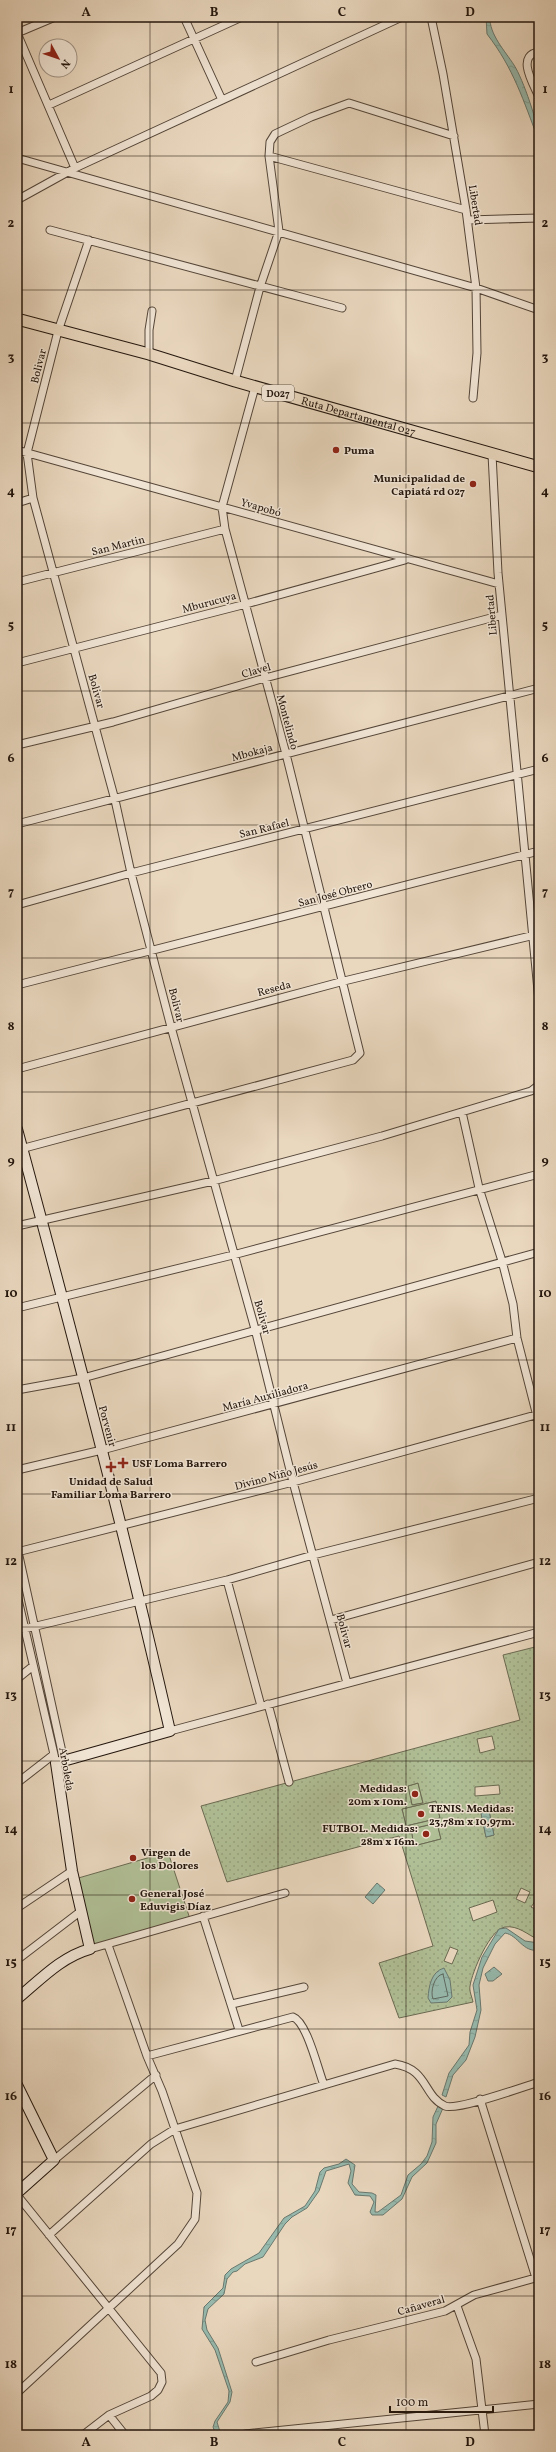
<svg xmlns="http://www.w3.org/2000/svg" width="556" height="2452" font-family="Vollkorn,serif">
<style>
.green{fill:#b0bf96;stroke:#6a6a52}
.park{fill:url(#park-dots);stroke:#6a6a52;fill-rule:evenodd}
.water{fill:url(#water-ripples);stroke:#69786e}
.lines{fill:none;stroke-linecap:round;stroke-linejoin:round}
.shore{stroke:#5d685e;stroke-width:1}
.street-casing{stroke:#544639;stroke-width:9}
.secondary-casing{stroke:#23160d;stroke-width:12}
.primary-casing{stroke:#23160d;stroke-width:13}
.street{stroke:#f1e5d5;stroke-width:7}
.secondary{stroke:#f1e5d5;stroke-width:10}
.primary{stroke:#e9d7be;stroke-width:11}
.grid{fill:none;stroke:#23160d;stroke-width:1;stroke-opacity:0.55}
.poi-dot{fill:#8f2418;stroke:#f1e5d5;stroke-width:1.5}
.labels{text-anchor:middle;stroke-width:3;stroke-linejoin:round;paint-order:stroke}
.shield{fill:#f1e5d5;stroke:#615449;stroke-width:1}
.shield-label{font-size:10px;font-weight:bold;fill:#23160d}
.street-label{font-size:11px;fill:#23160d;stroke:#f1e5d5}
.poi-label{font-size:11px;font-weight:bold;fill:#23160d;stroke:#f1e5d5;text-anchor:start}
.neatline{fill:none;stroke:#23160d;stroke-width:1.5}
.grid-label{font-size:13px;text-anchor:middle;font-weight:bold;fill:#23160d}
</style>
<defs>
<pattern id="park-dots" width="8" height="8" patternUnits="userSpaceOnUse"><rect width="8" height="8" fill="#b0bf96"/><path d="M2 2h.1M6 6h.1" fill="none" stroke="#97a380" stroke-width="1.8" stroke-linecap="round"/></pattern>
<pattern id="water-ripples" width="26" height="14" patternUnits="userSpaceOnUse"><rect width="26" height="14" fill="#97baae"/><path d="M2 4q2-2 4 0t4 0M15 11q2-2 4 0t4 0" fill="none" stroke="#829f94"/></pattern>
</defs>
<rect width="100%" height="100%" fill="#e9d7be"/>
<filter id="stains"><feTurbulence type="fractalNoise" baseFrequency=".005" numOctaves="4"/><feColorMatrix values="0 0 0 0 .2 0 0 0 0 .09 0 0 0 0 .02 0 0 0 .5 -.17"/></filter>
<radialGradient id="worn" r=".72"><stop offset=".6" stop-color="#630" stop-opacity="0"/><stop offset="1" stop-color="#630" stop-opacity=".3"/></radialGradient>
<path class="green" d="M418,1783L423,1803L412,1805L408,1786Z
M436,1801L440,1818L406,1826L402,1809Z
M437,1823L441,1839L414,1846L411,1829Z
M168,1852L190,1919L94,1946L75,1879Z"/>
<path class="park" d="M539,1646V1896L531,1907L539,1911V1940C528,1935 518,1925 505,1927C490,1929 472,1972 470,1986C469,1991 472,1997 473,2002L399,2018L379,1963L433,1946L399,1836L227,1882L201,1806L520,1720L503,1655ZM492,1736L495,1749L480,1753L477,1739ZM418,1783L423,1803L412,1805L408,1786ZM499,1785L500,1794L475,1796V1787ZM436,1801L440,1818L406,1826L402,1809ZM489,1811L494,1835L486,1837L481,1813ZM437,1823L441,1839L414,1846L411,1829ZM521,1888L530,1892L525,1903L516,1899ZM493,1900L497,1912L473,1921L469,1908ZM450,1947L458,1950L452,1964L444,1961Z"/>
<path class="water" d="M486,17H490C489,34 505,51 514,65C523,79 539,125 539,141C523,100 514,69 487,34Z
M489,1811L494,1835L486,1837L481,1813Z
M377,1883L385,1890L373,1904L365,1897Z
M506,1928L525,1941L539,1943V1950C523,1953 518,1935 505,1933L495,1944L483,1968L479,1985L481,2010L475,2037L466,2060L453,2075L446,2097L442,2095L449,2073L469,2045L470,2032L477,2010L473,1985L482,1957L499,1929Z
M494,1967L502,1974L493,1981H488L485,1974Z
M444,1968L450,1980L452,1997L447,2002L431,2003L428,1998C429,1986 431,1972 444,1968Z
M439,2104L443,2108L436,2124V2143L427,2163L412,2177L402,2199L383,2215H372L370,2212L374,2202L370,2196L355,2195L348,2183L351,2171L349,2164L326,2171L319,2191L307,2208L292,2217L285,2224L263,2257L245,2264L237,2271L233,2272L227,2279L224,2294L208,2309L205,2320L207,2330L218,2348L232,2392L230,2402L217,2422L221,2435H216L213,2427L215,2421L228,2402L229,2391L215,2350L202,2329L204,2307L223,2288L225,2275L231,2269L259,2253L284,2218L305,2206L315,2191L320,2172L324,2168L339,2164L346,2159L355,2165L352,2184L359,2192L372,2193L376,2195L375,2212H378L401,2195L408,2175L421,2164L427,2156L432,2142L433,2117Z"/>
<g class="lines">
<path class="shore" d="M443,1974L448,1996L433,1999C430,1992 434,1975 443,1974Z"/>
<g class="street-casing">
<path id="street" d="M184,17L222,100
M431,17L443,74L466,210L476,288L477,353L473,398
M17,33L75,168
M17,33L55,17
M539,52C515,55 534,85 539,97
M49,105L242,17
M269,156L466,210
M17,158L476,288L539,310
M17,200L75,168L402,17
M468,220L539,218
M50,230L342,308
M89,240L58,331L27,453L33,498L115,800L131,873L171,1027L255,1329L293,1482L347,1683
M149,354V330L152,311
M235,381L260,287L279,231L269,156L270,142L275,134L311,117L349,103L454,136
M17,450L499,584
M492,454L498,573L539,1001
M17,503L33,498
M17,582L225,529
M17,663L246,604L405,560
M17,745L113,722L265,678L502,615
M17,824L539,688
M17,905L131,873L539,769
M17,985L539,851
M17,1069L344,981L539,934
M462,1112L479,1188L502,1261L513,1304L517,1338L539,1424
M17,1150L353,1060L360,1053L286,754L225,529L222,507L255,387
M17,1226L213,1181L382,1136L531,1091L539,1085
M17,1308L233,1255L539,1174
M17,1390L83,1378L539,1252
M17,1470L102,1450L517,1338
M17,1547L64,1761
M17,1552L293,1482L539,1414
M227,1580L261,1706
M17,1595L56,1763
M331,1620L539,1562
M24,1629L227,1580L313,1555L539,1498
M17,1679L33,1666
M268,1704L289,1782
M170,1731L539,1632
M17,1783L53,1755
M17,1908L72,1871
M203,1916L239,2030
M90,1949L285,1893
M17,1960L81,1911
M232,2004L304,1987
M147,2056L293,2017C307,2022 318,2070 324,2085
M480,2099L536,2278
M54,2160L156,2075
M17,2195L161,2373L162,2382L158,2390L151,2396L109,2415L83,2435
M49,2235L151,2144L175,2129L395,2064C428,2069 423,2096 445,2106C456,2111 523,2087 539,2082
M457,2306L476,2359L485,2435
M256,2362L329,2340L445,2311L474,2295L539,2277
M17,2393L178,2244L195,2219L197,2193L162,2091L147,2056L108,1945
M109,2415L125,2435
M245,2434L539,2404"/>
</g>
<g class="secondary-casing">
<path id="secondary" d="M17,1129C71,1329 124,1529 170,1731L56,1763L72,1871L90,1949C61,1957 40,1980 17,1999
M17,2085L54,2160L17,2193"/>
</g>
<g class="primary-casing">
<g id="primary">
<path id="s1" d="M17,319L149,354L235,381L539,467"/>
</g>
</g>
<use href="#street" class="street"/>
<use href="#secondary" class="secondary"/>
<use href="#primary" class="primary"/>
</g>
<path class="grid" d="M150,17V2435M278,17V2435M406,17V2435M17,156H539M17,290H539M17,423H539M17,557H539M17,691H539M17,825H539M17,958H539M17,1092H539M17,1226H539M17,1360H539M17,1494H539M17,1627H539M17,1761H539M17,1895H539M17,2029H539M17,2162H539M17,2296H539"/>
<g class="poi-dot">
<circle cx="336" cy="450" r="4"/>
<circle cx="473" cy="484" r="4"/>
<path d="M121 1457h4v4h4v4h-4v4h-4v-4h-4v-4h4z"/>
<path d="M109 1461h4v4h4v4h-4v4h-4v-4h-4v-4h4z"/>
<circle cx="415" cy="1794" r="4"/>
<circle cx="421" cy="1814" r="4"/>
<circle cx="426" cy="1834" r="4"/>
<circle cx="133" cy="1858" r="4"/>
<circle cx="132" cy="1899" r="4"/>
</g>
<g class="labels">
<rect class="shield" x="262" y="385" width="32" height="16" rx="3"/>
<g class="shield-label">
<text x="278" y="397">D027</text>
</g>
<g class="street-label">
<text transform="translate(476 205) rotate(81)" y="4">Libertad</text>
<text transform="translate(38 366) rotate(-76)" y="4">Bolivar</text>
<text dy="4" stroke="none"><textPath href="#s1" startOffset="355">Ruta Departamental 027</textPath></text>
<text transform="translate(261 507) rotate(16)" y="4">Yvapobó</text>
<text transform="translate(118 545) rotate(-14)" y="4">San Martin</text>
<text transform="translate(209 602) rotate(-15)" y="4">Mburucuya</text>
<text transform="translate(491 615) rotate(-95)" y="4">Libertad</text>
<text transform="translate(256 670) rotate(-16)" y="4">Clavel</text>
<text transform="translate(97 691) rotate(74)" y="4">Bolivar</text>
<text transform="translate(288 722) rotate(75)" y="4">Montelindo</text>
<text transform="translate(252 752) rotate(-15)" y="4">Mbokaja</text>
<text transform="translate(264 828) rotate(-14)" y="4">San Rafael</text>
<text transform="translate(335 893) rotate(-15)" y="4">San José Obrero</text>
<text transform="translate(274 988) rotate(-15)" y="4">Reseda</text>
<text transform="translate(177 1005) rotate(76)" y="4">Bolivar</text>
<text transform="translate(263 1317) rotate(74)" y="4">Bolivar</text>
<text transform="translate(265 1396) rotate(-15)" y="4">María Auxiliadora</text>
<text transform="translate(108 1426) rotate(75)" y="4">Porvenir</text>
<text transform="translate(276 1475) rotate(-15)" y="4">Divino Niño Jesús</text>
<text transform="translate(345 1631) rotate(75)" y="4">Bolivar</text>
<text transform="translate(67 1769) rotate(80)" y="4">Arboleda</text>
<text transform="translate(421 2305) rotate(-16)" y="4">Cañaveral</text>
</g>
<g class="poi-label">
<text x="344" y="454">Puma</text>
<text x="465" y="482" text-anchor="end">Municipalidad de<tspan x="465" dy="13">Capiatá rd 027</tspan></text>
<text x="132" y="1467">USF Loma Barrero</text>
<text x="111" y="1485" text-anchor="middle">Unidad de Salud<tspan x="111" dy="13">Familiar Loma Barrero</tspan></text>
<text x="407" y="1792" text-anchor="end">Medidas:<tspan x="407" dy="13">20m x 10m.</tspan></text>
<text x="429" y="1812">TENIS. Medidas:<tspan x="429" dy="13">23,78m x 10,97m.</tspan></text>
<text x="418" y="1832" text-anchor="end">FUTBOL. Medidas:<tspan x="418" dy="13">28m x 16m.</tspan></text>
<text x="141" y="1856">Virgen de<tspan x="141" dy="13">los Dolores</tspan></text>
<text x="140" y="1897">General José<tspan x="140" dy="13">Eduvigis Díaz</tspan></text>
</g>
</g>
<rect width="556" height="2452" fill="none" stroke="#e9d7be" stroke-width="44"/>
<g transform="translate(58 58) rotate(130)"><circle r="19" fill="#f1e5d5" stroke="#9f9285"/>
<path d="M0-3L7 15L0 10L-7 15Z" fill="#8f2418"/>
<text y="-6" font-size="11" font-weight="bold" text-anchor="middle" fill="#23160d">N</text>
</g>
<path d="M390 2406v6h103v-6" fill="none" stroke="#23160d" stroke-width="2"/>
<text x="396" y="2406" font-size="12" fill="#23160d" stroke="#f1e5d5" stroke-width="3" paint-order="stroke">100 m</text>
<rect x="22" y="22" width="512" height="2408" class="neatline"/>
<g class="grid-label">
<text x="86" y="16">A</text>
<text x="214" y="16">B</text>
<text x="342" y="16">C</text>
<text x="470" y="16">D</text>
<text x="11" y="93">1</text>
<text x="545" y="93">1</text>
<text x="11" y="227">2</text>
<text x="545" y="227">2</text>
<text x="11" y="361">3</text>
<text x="545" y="361">3</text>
<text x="11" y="495">4</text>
<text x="545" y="495">4</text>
<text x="11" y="629">5</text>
<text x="545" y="629">5</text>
<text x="11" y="762">6</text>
<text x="545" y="762">6</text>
<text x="11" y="896">7</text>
<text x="545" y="896">7</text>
<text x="11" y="1030">8</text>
<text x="545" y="1030">8</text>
<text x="11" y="1164">9</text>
<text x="545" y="1164">9</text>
<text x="11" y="1297">10</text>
<text x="545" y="1297">10</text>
<text x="11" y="1431">11</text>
<text x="545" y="1431">11</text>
<text x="11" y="1565">12</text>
<text x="545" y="1565">12</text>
<text x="11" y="1699">13</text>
<text x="545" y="1699">13</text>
<text x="11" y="1833">14</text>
<text x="545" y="1833">14</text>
<text x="11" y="1966">15</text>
<text x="545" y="1966">15</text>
<text x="11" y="2100">16</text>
<text x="545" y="2100">16</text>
<text x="11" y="2234">17</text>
<text x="545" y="2234">17</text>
<text x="11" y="2368">18</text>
<text x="545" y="2368">18</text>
<text x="86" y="2446">A</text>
<text x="214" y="2446">B</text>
<text x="342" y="2446">C</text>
<text x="470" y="2446">D</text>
</g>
<rect width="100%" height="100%" filter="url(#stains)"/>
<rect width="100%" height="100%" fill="url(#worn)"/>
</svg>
